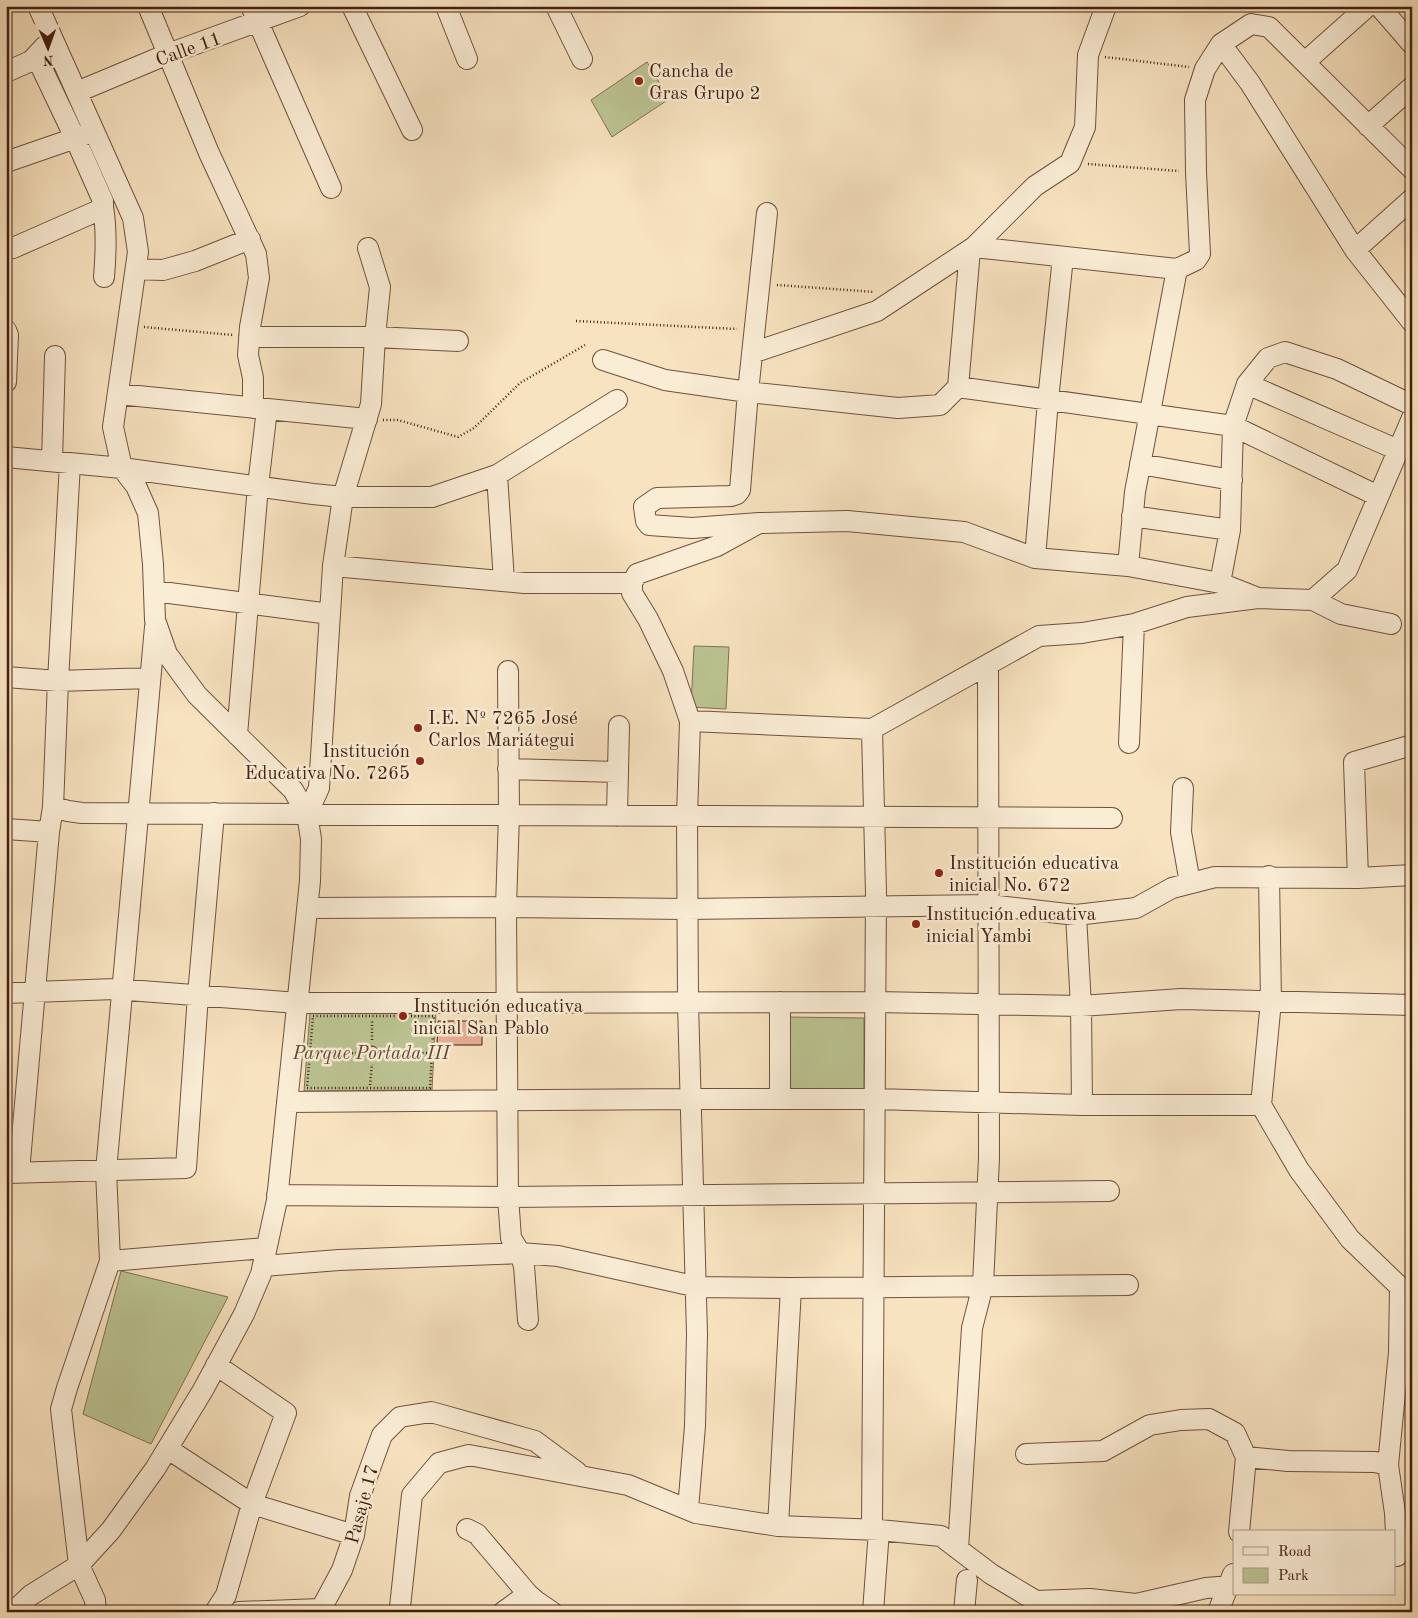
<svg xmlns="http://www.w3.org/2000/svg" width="1418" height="1618" font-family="'Old Standard TT',serif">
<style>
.green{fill:#bcc493;stroke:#7f7252}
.building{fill:#eaae95;stroke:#422011}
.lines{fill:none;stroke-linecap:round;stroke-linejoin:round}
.minor-casing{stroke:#70513d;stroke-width:22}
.path{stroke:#422011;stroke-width:2.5;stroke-dasharray:1 2.5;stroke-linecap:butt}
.minor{stroke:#faedd6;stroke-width:20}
.poi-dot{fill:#8f2418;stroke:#faedd6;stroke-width:2}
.labels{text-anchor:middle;stroke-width:5;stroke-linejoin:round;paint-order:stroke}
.street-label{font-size:19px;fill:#422011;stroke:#faedd6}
.poi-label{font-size:19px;fill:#422011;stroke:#faedd6;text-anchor:start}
.park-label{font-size:19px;font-style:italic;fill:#604932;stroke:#faedd6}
</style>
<rect width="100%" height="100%" fill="#f8e3c0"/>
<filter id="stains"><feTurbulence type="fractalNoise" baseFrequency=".004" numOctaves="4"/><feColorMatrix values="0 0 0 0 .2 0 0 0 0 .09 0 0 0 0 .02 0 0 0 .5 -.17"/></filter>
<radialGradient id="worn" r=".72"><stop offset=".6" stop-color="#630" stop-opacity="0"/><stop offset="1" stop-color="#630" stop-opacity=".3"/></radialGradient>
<path class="green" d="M647,62L669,99L612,137L591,100Z
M694,646L729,647L726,709L691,707Z
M310,1013H436L432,1090L304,1091Z
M787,1017L864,1018V1091L786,1090Z
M121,1271L228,1297L151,1444L83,1414Z"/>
<path class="building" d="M438,1021H482V1045H437Z
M366 1052a6 6 0 1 1 12 0a6 6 0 1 1-12 0Z"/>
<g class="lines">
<g class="minor-casing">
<path id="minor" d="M148,6L209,153L256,254L259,278L250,327L248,355L253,378V408
M251,6L331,188
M352,6L412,130
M446,6L467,59
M556,6L582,59
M1379,6L1412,44
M1221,44L1250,83L1355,250L1412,322
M1305,62L1368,6
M6,72L31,61L45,46
M77,92L168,54L300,6
M1368,126L1412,87
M6,162L87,134
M103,207C107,230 106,253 104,277
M767,213L748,392L740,490L737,494L731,496L657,498L644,507L646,521L649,525L692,528L759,523L847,521L964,532L1035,558L1128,566L1220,583L1258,598
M974,247L1177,269L1196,260L1200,254L1196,172L1195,100L1205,69L1221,44L1251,24L1269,27L1412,169
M13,248L97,211L103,207V201L75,138L36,56
M1355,250L1412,199
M136,269L163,270L195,261L250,239
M6,330L8,335L6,382
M249,337H375L458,341
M752,353L877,311L974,247L1035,186L1070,163L1085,127L1088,55L1106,6
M603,360L665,380L748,392L898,408L940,405L958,387L1233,426L1378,496
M1247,384L1398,450
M958,387L970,250
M118,394L367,419
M6,457L122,468L313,494L343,497H432L497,475L617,400
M52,461L55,356
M1140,464L1232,480
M497,475L504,581
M1132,516L1230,530
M1035,558L1048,400L1063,257
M333,566L524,583H632
M1128,566L1135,492L1177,269
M1220,583L1230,530L1233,426L1247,384L1268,358L1285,352L1337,369L1412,405
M154,591L330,614
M1313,600L1341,614L1391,624
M508,671L509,814L506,907L508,1197L511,1238L520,1253L524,1266L528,1320
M6,677L58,681L150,678
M690,721L872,729L1039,636L1082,633L1134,624L1187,607L1258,598L1313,600L1347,570L1412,418
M872,729L876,893L872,1529
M237,735L258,486L267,409
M1129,743L1134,624
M508,769L618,772
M1183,788L1181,832L1190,883
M53,807L68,811L82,813L1112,818
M307,814L319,788L333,566L343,497L371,404L375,337L380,287L368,248
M617,816L619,726
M6,829L49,832
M1269,876L1271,1001L1261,1105L1299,1170L1350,1239L1400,1287L1399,1352L1388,1465L1395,1513L1397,1556
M1358,878L1354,762L1412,745
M308,908L506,907L687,909L989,905L1076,915L1136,908L1172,888L1215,877L1358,878L1412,875
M1076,915L1081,1006L1082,1105
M6,993L115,989L298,1003L876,1002L1081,1006L1181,999L1412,1005
M780,1002V1099
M287,1102L691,1099H876L1082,1105H1261
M19,1172L49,832L53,807L58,681L70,463
M7,1173L186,1168L198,995L214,813
M277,1195L508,1197L1109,1191
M110,1261L266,1248
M263,1266L339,1260L520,1253L558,1256L698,1287L791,1288L1128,1285
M168,1449L252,1504L354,1535
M1026,1454L1103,1451L1150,1425L1181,1420L1209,1419L1235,1433L1246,1457L1288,1461L1375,1462L1388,1465
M688,1509L695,1426L697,1334L688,1002L687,817L690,721L673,671L648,619L632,593V583L637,574L717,546L759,523
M778,1526L791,1288
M467,1529L477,1534L528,1594L536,1601L552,1612
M1239,1532L1246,1457
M958,1549L972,1328L983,1285L989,1158L988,665
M13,1612L31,1595L79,1565L111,1530L155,1469L203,1390L244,1314L261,1274L277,1200L310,881L311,839L307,814L293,790L197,695L167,654L155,620L153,564L148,513L136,486L122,468L113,427L138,252L133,218L38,6
M96,1612L95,1600L79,1565L61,1409L67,1388L110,1261L106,1171L155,627
M215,1612L226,1595L252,1504L286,1413L216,1365
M239,1612L321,1609
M321,1612V1609L342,1570L354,1535L360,1496L382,1435L400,1417L431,1412L535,1441L577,1472
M401,1612L400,1607L412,1495L439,1463L469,1455L628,1485L696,1513L778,1526L879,1530L941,1536L991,1574L1036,1601L1090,1599L1136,1604L1206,1588L1230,1586L1234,1583
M503,1612L528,1594
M873,1612L879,1530
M964,1612L967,1580
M1218,1612L1233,1574"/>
</g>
<path class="path" d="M1105,57L1189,67
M1088,164L1179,171
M777,285L874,292
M576,321L737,329
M144,327L233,335
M383,420H398L458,437L474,428L520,383L585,345
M313,1016H434L430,1088H307Z
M372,1040V1019
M310,1053H359
M384,1053H432
M370,1085L372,1064"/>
<use href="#minor" class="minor"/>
</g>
<g class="poi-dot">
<circle cx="639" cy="81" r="5"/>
<circle cx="418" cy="728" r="5"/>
<circle cx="420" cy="761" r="5"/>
<circle cx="939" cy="873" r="5"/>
<circle cx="916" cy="924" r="5"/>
<circle cx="403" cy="1016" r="5"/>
</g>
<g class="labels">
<g class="street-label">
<text transform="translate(188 48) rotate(-20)" y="7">Calle 11</text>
<text transform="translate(361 1504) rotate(-75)" y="7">Pasaje 17</text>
</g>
<g class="poi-label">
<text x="649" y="77">Cancha de<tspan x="649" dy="22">Gras Grupo 2</tspan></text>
<text x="428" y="724">I.E. Nº 7265 José<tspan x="428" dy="22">Carlos Mariátegui</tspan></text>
<text x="410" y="757" text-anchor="end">Institución<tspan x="410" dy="22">Educativa No. 7265</tspan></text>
<text x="949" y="869">Institución educativa<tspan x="949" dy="22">inicial No. 672</tspan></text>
<text x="926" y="920">Institución educativa<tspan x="926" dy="22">inicial Yambi</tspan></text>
<text x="413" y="1012">Institución educativa<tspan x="413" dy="22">inicial San Pablo</tspan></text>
</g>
<g class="park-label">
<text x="371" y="1059">Parque Portada III</text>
</g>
</g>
<rect width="1418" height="1618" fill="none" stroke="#f8e3c0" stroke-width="25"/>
<rect x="8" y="8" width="1403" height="1603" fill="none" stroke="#422011" stroke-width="2.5"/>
<rect x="12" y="12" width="1393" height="1593" fill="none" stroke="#422011"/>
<rect x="1233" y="1530" width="162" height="65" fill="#faedd6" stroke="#b09b87"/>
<rect x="1243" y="1547" width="25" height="8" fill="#faedd6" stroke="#b09b87"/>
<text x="1278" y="1556" font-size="15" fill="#422011">Road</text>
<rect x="1243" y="1568" width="25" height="15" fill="#bcc493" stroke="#b09b87"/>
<text x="1278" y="1580" font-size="15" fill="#422011">Park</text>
<g transform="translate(48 48) rotate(178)" stroke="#faedd6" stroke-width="4" paint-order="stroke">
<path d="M0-4L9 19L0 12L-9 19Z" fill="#422011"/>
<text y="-8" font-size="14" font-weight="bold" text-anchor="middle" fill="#422011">N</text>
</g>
<rect width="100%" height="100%" filter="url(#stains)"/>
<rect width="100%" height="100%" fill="url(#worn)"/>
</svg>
